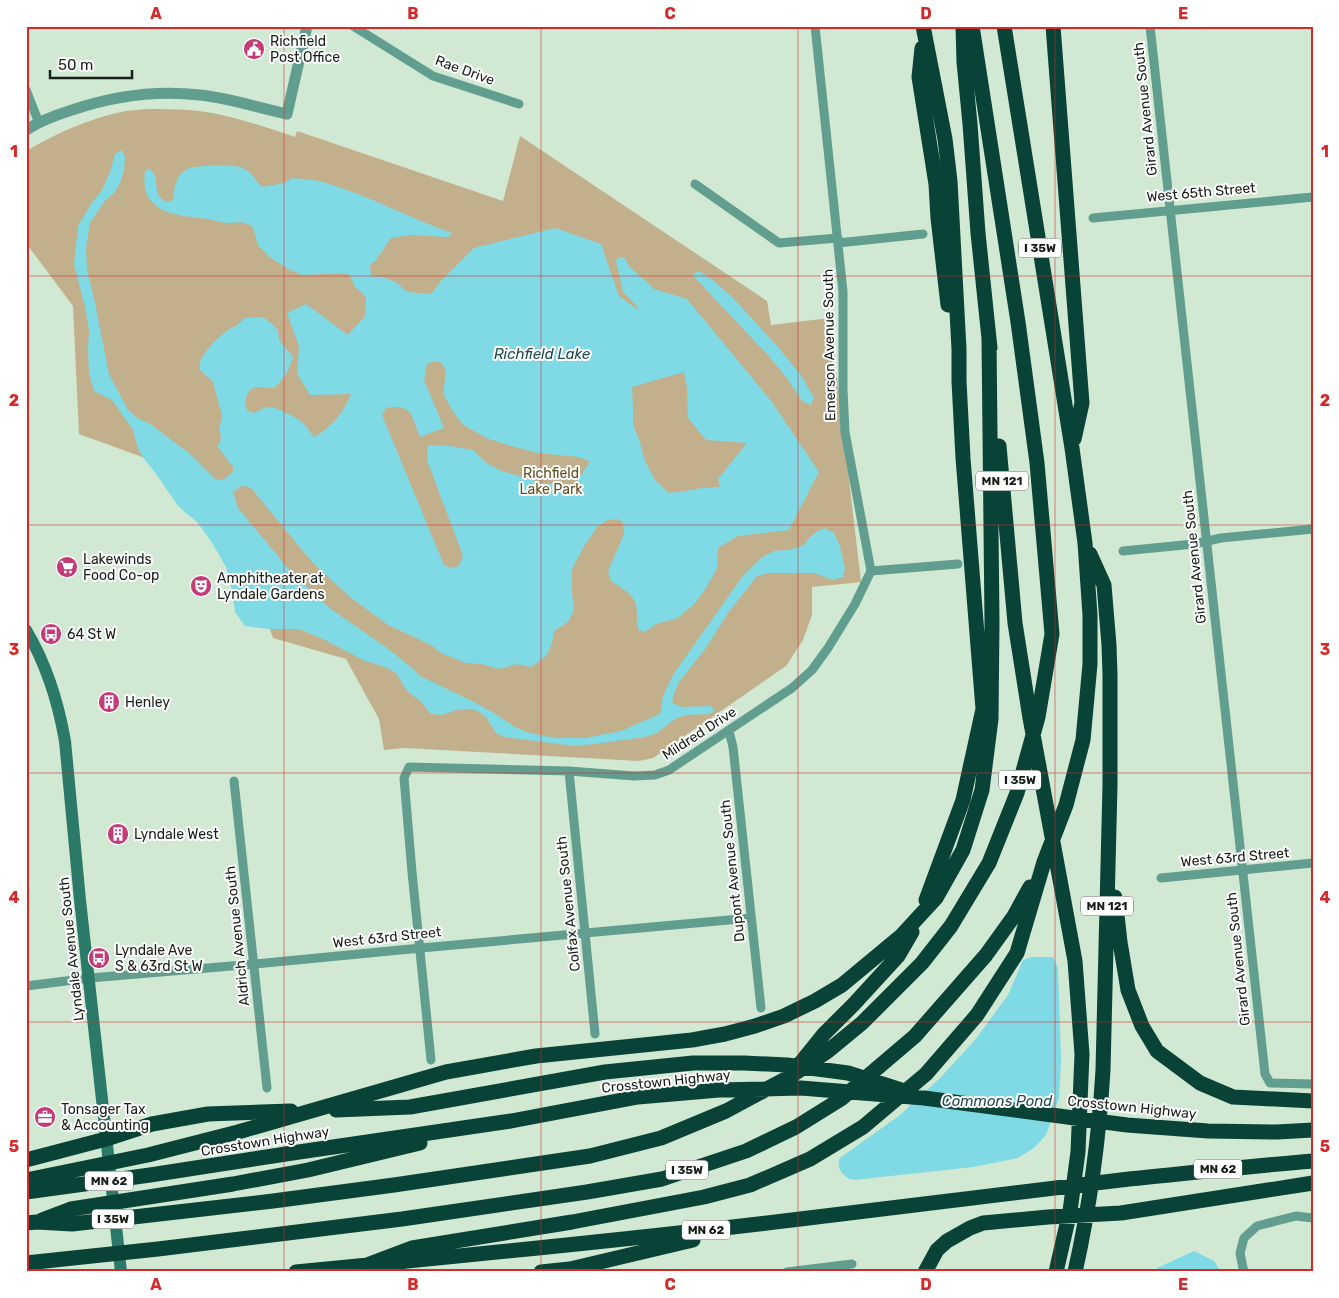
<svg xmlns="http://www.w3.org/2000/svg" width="1339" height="1298" font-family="Rubik,sans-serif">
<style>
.green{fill:#c1b08b}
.water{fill:#7fdae5;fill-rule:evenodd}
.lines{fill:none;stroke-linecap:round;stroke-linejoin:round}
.minor{stroke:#629e8f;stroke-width:9}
.tertiary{stroke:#629e8f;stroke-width:11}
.secondary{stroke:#2b7968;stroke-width:12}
.motorway{stroke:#094338;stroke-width:15}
.grid{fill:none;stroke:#d62828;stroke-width:1;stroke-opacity:0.55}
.labels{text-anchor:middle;stroke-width:4;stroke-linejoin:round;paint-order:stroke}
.shield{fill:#fff;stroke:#5d625d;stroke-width:1}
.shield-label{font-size:12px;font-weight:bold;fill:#171f17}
.poi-label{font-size:14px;fill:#171f17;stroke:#fff;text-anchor:start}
.street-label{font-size:14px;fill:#171f17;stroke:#fff}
.park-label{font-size:14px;fill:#624e1d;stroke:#fff}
.water-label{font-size:15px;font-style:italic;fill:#234d52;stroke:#fff}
.neatline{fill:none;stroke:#d62828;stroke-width:2}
.grid-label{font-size:16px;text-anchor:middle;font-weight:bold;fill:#d62828}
</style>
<rect width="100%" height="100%" fill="#d1e8d2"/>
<path class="green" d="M148,109C167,109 187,109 206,112C236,117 266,127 295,137L297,131L503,201L520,136L767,301L771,325L830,318L861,582L812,587V615L803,640L786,666L653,758L639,761L405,748L384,750L379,719L346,659L273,638L219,485L79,434L73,306L26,243V151C55,134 88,119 121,112C130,110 139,110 148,109Z"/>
<path class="water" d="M122,150L125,157L124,170L120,183L115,192L104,202L90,223L86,248L87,269L95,303L109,374L128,410L139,419L149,423L190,454L215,479L223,480L233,472V467L217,446L220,443L221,435L219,430L222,416L213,382L200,370C200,368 200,363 200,362C205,349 222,333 233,327H235L245,318L263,317L271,323L278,330L279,340L293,357L287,373L275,388C269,388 263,387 258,387C247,387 243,402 247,410L254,413C258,411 264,407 269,407C276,406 300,419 304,424C308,428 310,433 314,437C331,428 344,412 351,394L310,395L297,374L299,346L287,313L306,304L348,335L365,316L366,297L355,287L350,276L346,273L303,275L288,269L268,256L258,245L253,227C239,220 242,223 227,223C221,223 215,220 208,219C176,215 139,214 145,171L149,169C163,177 149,195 167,202L173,200C174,191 175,180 181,174C183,172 185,170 187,169C196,165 234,164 243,168C254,174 254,180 263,187L284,183L292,178C303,179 316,180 326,183C370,196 409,218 452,233L448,237L410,235L391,238L376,260L370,265L371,276L383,277L397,283L407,292L431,294L441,281L474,248L555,228L601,244L619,296L637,309L638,307L623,292L616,261L619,257H624L628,265L654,289L687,299L772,402L819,472L789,530L738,536L718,548L717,569L704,591L695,603L678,618L656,624L645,632L639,630C636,622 638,615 636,606C635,595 620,587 611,581L608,571L624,534L623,523L618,519L608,520L597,527L583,548L572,569V593L574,610L568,622L554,631C551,651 549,656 531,667L516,664L500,669L481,664L466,663L441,653L431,645L388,625L351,598L312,562L252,489C243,484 242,485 233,492L238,508L292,573L331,609L387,648L412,668L420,676L474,702L494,713L515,727L530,733L555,738H585L621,731L660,714L663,696L673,675L742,577L761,558L774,551L789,550L804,545L810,537L818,531L825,528L834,533L840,546L845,569L843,577L833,580L814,573H769L757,576L728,613L706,648L679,682L674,694L672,703L682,707L710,706L715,710L710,714L685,715L675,719L657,733L645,737L594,744L574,746L505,737L496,733L486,717L478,711L470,709L457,710L442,715L431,714L420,701L407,691L396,673L385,667L365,661L325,640L299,629H269L245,626L235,612L232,590L226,567L211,541L197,522L179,507L156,474L145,460L138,449L133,430L112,400L94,391L89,373L88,350L89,330L85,307L74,264L78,226L91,204L102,190L110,172L115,154ZM440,361L446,371L443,393L452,410L462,424L486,438L511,446L538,453L578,457L590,461L575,485L542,483L502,471L488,464L473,450L450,446L428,445L427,460L463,556L459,566L451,568L444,565L382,415L386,408C413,403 412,417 420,437L444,428L424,380L427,363ZM684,372L687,387L688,418L706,440L747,443L718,479L720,487C703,487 687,491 669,493L655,480L645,461L639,439L633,425V408L632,387Z
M699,271L714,281L734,299L777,346L801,375L814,398L811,405L802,401L786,377L766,353L696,279L693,274Z
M1032,957H1053L1058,968L1061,1060L1059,1098L1046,1135L1034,1148L1018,1158L973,1167L854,1180C844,1179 835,1167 840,1158L900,1115L940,1078L975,1040L1008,995L1023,960Z
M1194,1251L1214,1261L1221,1272H1153L1155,1269Z"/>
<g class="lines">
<path class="minor" d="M353,26L433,76L519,104
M815,26L843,292V389L845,432L871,571
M1150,26L1265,1074L1270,1083L1313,1084
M26,90L39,123
M695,184L779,243L838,238
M1093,218L1313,197
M838,243L923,234
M1123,551L1194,544L1221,538L1313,529
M871,571L958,564
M729,731L733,747L761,1008
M569,771L595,1034
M234,781L267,1088
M1161,878L1313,863
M26,986L90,978L255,964L421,948L751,918
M431,1060L412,872L404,778L409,767L569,771L634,776L655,775L669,770L792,688L812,670L828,648L855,604L871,571
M787,1272L852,1264
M1245,1272L1243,1268L1240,1253L1244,1238L1257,1226L1296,1216L1313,1218"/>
<path class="tertiary" d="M26,130C40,121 56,115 72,110C113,96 157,90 200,95C230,98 258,108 287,114L307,26"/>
<path class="secondary" d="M26,630C47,665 58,701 65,741L80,900L121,1272"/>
<path class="motorway" d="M923,26L945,139L950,181L959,349V381L963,458L983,709L963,800L926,900
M963,26L964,62L970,124L978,233L990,348
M1053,26L1082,403L1074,439
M922,48L919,77L936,184L938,218L948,305
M999,446L1015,623L1030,718L1075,961L1082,1054L1078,1152L1070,1211L1056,1272
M1115,897L1120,942L1128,990L1142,1026L1157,1051L1200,1083L1233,1097L1313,1101
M799,1065L824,1034L854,1004L898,956L912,932
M336,1110L410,1107L605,1072L693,1063H744L787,1065L848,1073L901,1090
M26,1160L106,1139L152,1124L208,1114L291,1111
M26,1180L148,1155L238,1132L446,1072L536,1056L692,1040L725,1034L755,1026L784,1016L815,1001L842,985L901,936L936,898L963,850L982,790L991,719L992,622L989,339
M26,1192L150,1175L299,1152L511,1121L638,1097L719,1090L801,1088L924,1098L1127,1125L1208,1131L1277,1132L1313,1130
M42,1220L71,1209L233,1184L308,1170L420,1143
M26,1223L37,1222L72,1224L273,1201L394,1185L590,1156L661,1138L726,1111L791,1076L828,1051L862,1023L922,963L951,926L989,863L1017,793L1038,717L1052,634L1037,463L1018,322L972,26
M26,1263L158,1249L402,1219L587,1192L662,1179L746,1151L796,1127L841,1099L915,1036L986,955L1014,916L1030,887
M367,1265L412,1248L572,1222L704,1197L750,1185L810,1159L863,1127L926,1074L977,1015L1017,953L1044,862L1066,805L1083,740L1090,664V615L1085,543L1072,448L1004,26
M296,1272C462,1256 627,1240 792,1220C904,1206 1016,1192 1129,1179C1190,1173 1251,1166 1313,1161
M541,1272L570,1269L693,1240
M925,1272L937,1250L947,1241L970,1228L983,1223L1048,1217L1121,1213L1313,1183
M1075,1272C1090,1205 1099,1138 1103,1070L1110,785V675L1109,645L1104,585L1090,554"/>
</g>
<path class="grid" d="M284,26V1272M541,26V1272M798,26V1272M1055,26V1272M26,276H1313M26,525H1313M26,773H1313M26,1022H1313"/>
<defs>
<g id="civic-disc" transform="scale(1.125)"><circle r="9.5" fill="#c33b78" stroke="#fff"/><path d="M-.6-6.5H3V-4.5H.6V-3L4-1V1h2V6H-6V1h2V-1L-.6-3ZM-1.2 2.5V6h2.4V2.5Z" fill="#fff"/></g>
<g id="supermarket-disc" transform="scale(1.125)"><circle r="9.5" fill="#c33b78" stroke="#fff"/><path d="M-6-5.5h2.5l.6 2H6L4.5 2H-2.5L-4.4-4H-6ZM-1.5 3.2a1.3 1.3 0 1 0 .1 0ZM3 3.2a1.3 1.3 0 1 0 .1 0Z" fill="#fff"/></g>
<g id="theatre-disc" transform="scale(1.125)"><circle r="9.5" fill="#c33b78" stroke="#fff"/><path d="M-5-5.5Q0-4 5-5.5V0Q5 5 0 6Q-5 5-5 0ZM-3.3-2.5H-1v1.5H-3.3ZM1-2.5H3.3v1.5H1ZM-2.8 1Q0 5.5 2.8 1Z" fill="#fff"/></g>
<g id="bus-disc" transform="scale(1.125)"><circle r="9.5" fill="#c33b78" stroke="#fff"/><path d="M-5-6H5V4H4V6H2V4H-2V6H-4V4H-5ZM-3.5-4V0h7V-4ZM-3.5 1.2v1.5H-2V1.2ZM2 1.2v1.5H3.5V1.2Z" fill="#fff"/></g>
<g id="building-disc" transform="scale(1.125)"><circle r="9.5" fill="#c33b78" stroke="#fff"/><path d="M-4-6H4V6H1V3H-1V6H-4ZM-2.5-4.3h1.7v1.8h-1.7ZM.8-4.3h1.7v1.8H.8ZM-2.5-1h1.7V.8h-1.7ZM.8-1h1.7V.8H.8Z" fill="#fff"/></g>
<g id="office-disc" transform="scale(1.125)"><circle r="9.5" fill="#c33b78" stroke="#fff"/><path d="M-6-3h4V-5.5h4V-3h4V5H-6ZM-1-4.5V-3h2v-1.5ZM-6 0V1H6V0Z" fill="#fff"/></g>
</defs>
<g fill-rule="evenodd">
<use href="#civic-disc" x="254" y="49"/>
<use href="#supermarket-disc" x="67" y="567"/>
<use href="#theatre-disc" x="201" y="586"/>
<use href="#bus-disc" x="51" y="634"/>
<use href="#building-disc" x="109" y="702"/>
<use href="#building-disc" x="118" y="834"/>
<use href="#bus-disc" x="99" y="958"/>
<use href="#office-disc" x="45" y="1117"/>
</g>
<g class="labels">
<g class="shield">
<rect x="1019" y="238.5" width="42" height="19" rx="4"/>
<rect x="976" y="471.5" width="52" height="19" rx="4"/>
<rect x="999" y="770.5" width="42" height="19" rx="4"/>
<rect x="1081" y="896.5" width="52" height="19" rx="4"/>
<rect x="1194" y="1159.5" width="48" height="19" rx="4"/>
<rect x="666" y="1160.5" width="42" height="19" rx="4"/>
<rect x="85" y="1171.5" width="48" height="19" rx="4"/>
<rect x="92" y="1209.5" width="42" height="19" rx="4"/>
<rect x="682" y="1220.5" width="48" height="19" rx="4"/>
</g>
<g class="shield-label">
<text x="1040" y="252">I 35W</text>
<text x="1002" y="485">MN 121</text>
<text x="1020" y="784">I 35W</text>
<text x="1107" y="910">MN 121</text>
<text x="1218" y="1173">MN 62</text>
<text x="687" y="1174">I 35W</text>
<text x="109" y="1185">MN 62</text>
<text x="113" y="1223">I 35W</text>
<text x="706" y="1234">MN 62</text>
</g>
<g class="poi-label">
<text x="270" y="46">Richfield<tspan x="270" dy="16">Post Office</tspan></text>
<text x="83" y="564">Lakewinds<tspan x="83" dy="16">Food Co-op</tspan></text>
<text x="217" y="583">Amphitheater at<tspan x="217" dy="16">Lyndale Gardens</tspan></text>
<text x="67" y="639">64 St W</text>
<text x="125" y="707">Henley</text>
<text x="134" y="839">Lyndale West</text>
<text x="115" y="955">Lyndale Ave<tspan x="115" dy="16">S &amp; 63rd St W</tspan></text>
<text x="61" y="1114">Tonsager Tax<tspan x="61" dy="16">&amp; Accounting</tspan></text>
</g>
<g class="street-label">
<text transform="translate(465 70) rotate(20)" y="5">Rae Drive</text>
<text transform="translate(1145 109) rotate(-96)" y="5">Girard Avenue South</text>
<text transform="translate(1201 192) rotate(-5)" y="5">West 65th Street</text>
<text transform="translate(829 345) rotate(-91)" y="5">Emerson Avenue South</text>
<text transform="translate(1194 557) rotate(-96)" y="5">Girard Avenue South</text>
<text transform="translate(699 733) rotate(-33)" y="5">Mildred Drive</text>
<text transform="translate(1235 857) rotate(-5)" y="5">West 63rd Street</text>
<text transform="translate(732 871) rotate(-96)" y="5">Dupont Avenue South</text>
<text transform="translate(568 904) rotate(-96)" y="5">Colfax Avenue South</text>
<text transform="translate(237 936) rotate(-96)" y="5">Aldrich Avenue South</text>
<text transform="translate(387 937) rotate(-6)" y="5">West 63rd Street</text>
<text transform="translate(71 949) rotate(-96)" y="5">Lyndale Avenue South</text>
<text transform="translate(1238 959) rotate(-96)" y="5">Girard Avenue South</text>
<text transform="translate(666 1081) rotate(-6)" y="5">Crosstown Highway</text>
<text transform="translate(1132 1107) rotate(6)" y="5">Crosstown Highway</text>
<text transform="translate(265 1141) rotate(-9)" y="5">Crosstown Highway</text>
</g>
<g class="park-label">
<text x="551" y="478">Richfield<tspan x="551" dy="16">Lake Park</tspan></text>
</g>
<g class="water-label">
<text x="542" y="359">Richfield Lake</text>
<text x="997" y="1106">Commons Pond</text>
</g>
</g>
<rect width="1339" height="1298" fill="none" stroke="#ffffff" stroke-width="55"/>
<path d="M50 70v8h82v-8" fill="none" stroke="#171f17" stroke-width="2.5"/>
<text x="58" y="70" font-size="15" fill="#171f17" stroke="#ffffff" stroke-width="4" paint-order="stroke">50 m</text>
<rect x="28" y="28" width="1284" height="1242" class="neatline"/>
<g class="grid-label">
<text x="156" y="19">A</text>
<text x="413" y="19">B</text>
<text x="670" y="19">C</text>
<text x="926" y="19">D</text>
<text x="1183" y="19">E</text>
<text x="14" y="157">1</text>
<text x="1325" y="157">1</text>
<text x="14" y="406">2</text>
<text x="1325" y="406">2</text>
<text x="14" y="655">3</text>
<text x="1325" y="655">3</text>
<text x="14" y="903">4</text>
<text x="1325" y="903">4</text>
<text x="14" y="1152">5</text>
<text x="1325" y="1152">5</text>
<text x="156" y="1290">A</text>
<text x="413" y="1290">B</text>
<text x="670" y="1290">C</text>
<text x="926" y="1290">D</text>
<text x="1183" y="1290">E</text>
</g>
</svg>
